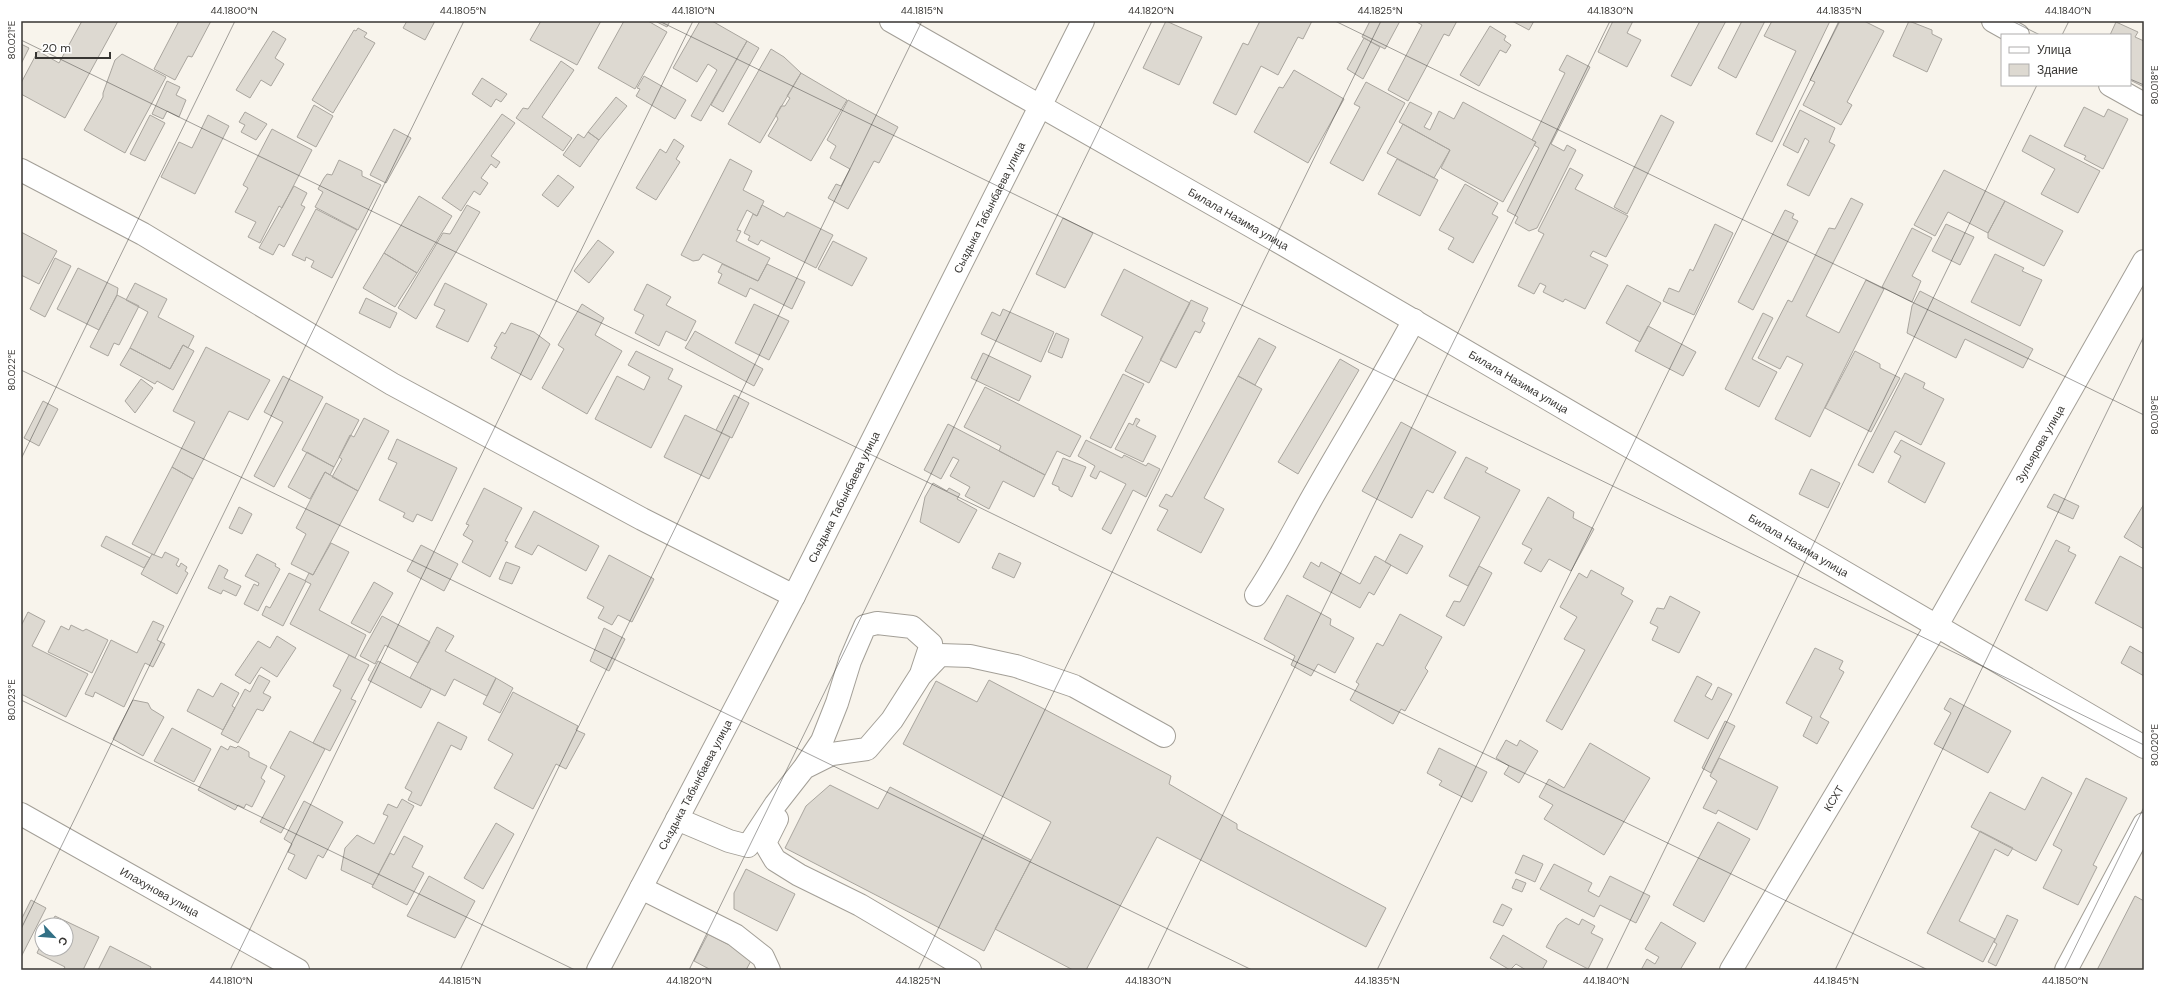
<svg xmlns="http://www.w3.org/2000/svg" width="2165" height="991" font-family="'DM Sans',sans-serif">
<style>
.building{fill:#ddd9d1;stroke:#a9a59e}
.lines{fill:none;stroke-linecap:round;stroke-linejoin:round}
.minor-casing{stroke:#a39f97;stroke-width:24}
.minor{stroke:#fff;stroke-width:22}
.ticks{fill:none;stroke:#373532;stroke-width:1;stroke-opacity:0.45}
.labels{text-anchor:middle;stroke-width:3.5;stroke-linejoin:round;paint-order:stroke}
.street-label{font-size:11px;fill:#373532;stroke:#fff}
.neatline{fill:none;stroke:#373532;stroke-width:1.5}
.ticks-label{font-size:10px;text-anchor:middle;fill:#373532}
</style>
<rect width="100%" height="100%" fill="#f8f4ec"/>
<path class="building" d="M82,21H118L65,118L21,94V83L38,51L59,63Z
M179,21H211L192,57L188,56L175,80L154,69Z
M407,21H435L425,40L403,28Z
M541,21H601L577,65L530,40Z
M624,21H648L667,32L635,89L598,68Z
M655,21H670L667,27Z
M700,21H712L747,41L701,121L691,116L717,70L708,64L697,82L673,68Z
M1166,21L1202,37L1179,85L1143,68Z
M1260,21H1312L1303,39L1298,37L1278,75L1261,66L1236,115L1213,103L1243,43L1248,45Z
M1370,21H1400L1385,49L1362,37Z
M1415,21H1457L1449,36L1444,34L1408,101L1388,90L1422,25Z
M1512,21H1534L1529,30Z
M1613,21H1633L1627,33L1641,40L1627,67L1598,52Z
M1700,21H1726L1691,86L1671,76Z
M1742,21H1765L1736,78L1718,68Z
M1772,21H1830L1772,142L1756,134L1796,51L1764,36Z
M1840,21H1864L1884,31L1847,102L1852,105L1841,125L1803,105L1815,82L1810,80Z
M1909,21L1932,30V34L1942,39L1927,72L1893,56Z
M2116,22L2138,32L2135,37L2144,41V87L2130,80V35H2110Z
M1490,26L1506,36L1504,40L1511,45L1506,53L1500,50L1479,86L1460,75Z
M358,28L367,33L364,37L375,43L333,113L312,100L354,30L356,31Z
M273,31L286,39L275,58L284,64L271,86L261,80L250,98L236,90Z
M1364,38L1380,47L1363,79L1347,69Z
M747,41L759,48L723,112L711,105Z
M21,44L29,48L21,64Z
M771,49L784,57L801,73L760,143L728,124Z
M122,54L166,77L125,153L84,130L103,97V93L115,60Z
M1567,55L1590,67L1551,144L1564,151L1567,145L1576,150L1537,228L1529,231L1515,223L1518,217L1507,211L1539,148L1534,145L1536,142L1532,140L1565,73L1559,70Z
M561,61L574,70L542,117L572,138L563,151L516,118L523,108L528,109Z
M1294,70L1344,99L1308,163L1254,132L1279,87L1283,88Z
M801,73L847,100L811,161L768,136L778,119L776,115L781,106H785L790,98L787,96Z
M644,76L686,100L675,119L636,96L640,89L637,88Z
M482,78L507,94L501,102L496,99L491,107L472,94Z
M167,81L180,87L176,95L186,100L179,117L167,111L163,119L152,114Z
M1366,82L1405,103L1363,181L1330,163L1360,107L1354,104Z
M616,97L627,106L599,140L588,132Z
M848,100L898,127L879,163L874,161L848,209L828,198L836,184L841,186L850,169L830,158L836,146L827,140Z
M1410,102L1432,113L1424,127L1430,130L1439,111L1454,119L1463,102L1536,142L1503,202L1441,168L1450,150L1399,122Z
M314,105L333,116L316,147L297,137Z
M2084,107L2104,117L2108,109L2128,119L2103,169L2084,159L2086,156L2064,146Z
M1800,110L1835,128L1829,142L1835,145L1809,196L1787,185L1809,141L1805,138L1798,153L1783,145Z
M245,112L267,124L256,140L241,132L245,125L239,122Z
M502,114L515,123L491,156L500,162L496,168L491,164L481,178L488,183L480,195L474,191L461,211L442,198Z
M150,115L165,123L145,161L130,154Z
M208,115L229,126L195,194L161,177L179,142L192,148Z
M1661,115L1674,122L1627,214L1614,207Z
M1403,124L1450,150L1434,178L1387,153Z
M272,129L312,150L282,208L279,206L260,243L248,237L256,222L235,212L248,188L243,185Z
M394,129L411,138L386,183L370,175Z
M588,132L599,140L580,167L563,155L578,134L584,138Z
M2030,135L2100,171L2078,213L2041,194L2055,169L2022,151Z
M674,139L684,146L676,159L680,162L656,200L636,188L660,149L666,153Z
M730,159L752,171L743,190L764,201L757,216L747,210L737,230L741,231L736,241L770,258L758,281L703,254L699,260L693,261L681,255Z
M1397,159L1438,180L1420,216L1378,194Z
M339,160L362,171V176L381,185L358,230L315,207L323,192L318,189L324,178L327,174L332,175Z
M1570,168L1583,175L1575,189L1628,216L1606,257L1593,251L1590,256L1608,265L1585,309L1565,299L1563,302L1543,292L1546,286L1540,283L1534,294L1518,286L1544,234L1538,231Z
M1944,170L2005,201L1988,233L1948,212L1935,236L1914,225Z
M558,175L574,187L558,207L542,195Z
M1465,184L1498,203L1492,214L1498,217L1473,263L1448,249L1454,238L1439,230Z
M294,186L307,193L301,205L305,207L284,247L279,244L273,255L259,248Z
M419,196L452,216L417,273L384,253Z
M1851,198L1863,204L1806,316L1839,333L1866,280L1884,289L1810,437L1775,419L1803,364L1787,356L1780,369L1758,358L1788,300L1792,302L1829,228L1835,229Z
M2005,201L2063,231L2044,266L1988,238V233Z
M467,205L480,212L416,319L398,308L443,233L450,234Z
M762,205L784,217L787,212L833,235L816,268L761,240L758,245L748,240L750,236L744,233L753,214L757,216Z
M316,209L357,230L332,278L311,267L314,261L306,257L305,261L292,255Z
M1785,210L1794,214L1792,218L1798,221L1753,310L1738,302Z
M1063,218L1093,233L1065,288L1036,274Z
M1715,224L1733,233L1694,315L1663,301L1669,288L1679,292L1690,269L1693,271Z
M1946,224L1974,237L1960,265L1932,251Z
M1912,228L1932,238L1912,276L1921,281L1912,302L1882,287Z
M21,232L57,251L39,284L21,275Z
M598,240L614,252L589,283L574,271Z
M833,241L867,258L852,286L818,269Z
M384,253L417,273L395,307L363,288Z
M1995,254L2024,268L2022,271L2042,280L2020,326L1971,302Z
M55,258L71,266L45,317L30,309Z
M722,264L758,281L767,264L805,282L792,309L750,288L746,297L718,283L722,274L718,272Z
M78,268L118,288L117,295L99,330L57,309Z
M1124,269L1190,303L1149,383L1125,371L1143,337L1101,315Z
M135,283L167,299L158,317L194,336L188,348L183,345L170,369L130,348L148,312L126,300Z
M445,283L487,304L468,342L436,327L445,310L434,305Z
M647,284L671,297L666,305L696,321L686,341L666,331L659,346L635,333L644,315L634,310Z
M1627,285L1661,303L1640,342L1606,323Z
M1920,291L2033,349L2023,368L1965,339L1956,358L1907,333L1912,306Z
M117,295L139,306L119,345L114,343L108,356L90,347Z
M366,298L397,313L390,328L359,313Z
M1191,300L1208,308L1202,321L1205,323L1200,333L1195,331L1176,368L1160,360Z
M582,304L604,318L595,335L622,351L587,414L542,388L564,349L558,345Z
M754,304L789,321L769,360L735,343Z
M1003,309L1054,332L1041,362L981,334L992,312L1000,316Z
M1763,313L1773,318L1752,359L1777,372L1759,407L1725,389Z
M511,323L534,332L550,344L531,380L491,358L497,347L494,346L502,332L505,334Z
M1648,326L1696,352L1683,376L1635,351Z
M695,331L763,369L754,386L685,348Z
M1056,333L1069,339L1062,358L1048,352Z
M1259,338L1276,347L1255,385L1238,376Z
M183,345L194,351L173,390L157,381L155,384L120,365L130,348L170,369Z
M206,347L270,380L248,420L229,411L193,479L172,467L195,422L173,411Z
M636,351L673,369L668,379L682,386L651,448L595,419L617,376L644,390L650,377L628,365Z
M1855,351L1880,364V368L1900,378L1871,432L1825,408Z
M983,353L1031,376L1019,401L971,378Z
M1340,359L1359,370L1298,474L1278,462Z
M1905,373L1925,383L1923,388L1944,399L1921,445L1895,431L1873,473L1858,465Z
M1123,374L1144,384L1111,448L1090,438Z
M283,376L323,397L274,487L254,476L283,422L264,412Z
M1238,376L1262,389L1204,498L1224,509L1201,553L1157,530L1168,510L1159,506L1166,494L1172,497Z
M141,379L153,388L135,413L125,401Z
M985,387L1081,436L1070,457L1057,451L1045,475L999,451L1001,446L964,427Z
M734,395L749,403L732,438L716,430Z
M43,401L58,409L39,446L24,438Z
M326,403L359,420L334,467L302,450Z
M685,415L730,437L709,479L664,457Z
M364,418L389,431L358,491L332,477L342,459L339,457L350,435L354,437Z
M1136,418L1140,420L1136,426L1156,436L1143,462L1115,449L1129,423L1133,425Z
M1401,422L1456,452L1433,493L1427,490L1412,518L1362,491Z
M948,424L1045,475L1034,497L1003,481L989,509L965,496L970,487L950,476L959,460L953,457L941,479L924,470Z
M397,439L457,468L432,521L417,514L413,522L403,517L405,513L379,500L397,463L388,459Z
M1086,440L1122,458L1124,455L1146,466L1148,463L1160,469L1146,497L1133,490L1111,534L1102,529L1126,484L1100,471L1096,479L1090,476L1095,466L1078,456Z
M1901,440L1945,463L1925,503L1888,482L1901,456L1894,452Z
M307,452L334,467L330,475L325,472L310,499L288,487Z
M1466,457L1488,468L1485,472L1520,490L1468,586L1449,576L1480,517L1444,498Z
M1063,458L1086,467L1072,497L1059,490V487L1052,484Z
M172,467L193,479L154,555L132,544Z
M1811,469L1840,483L1828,508L1799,494Z
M325,472L358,491L313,575L291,564L306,534L296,528Z
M933,483L947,491L949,488L960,494L957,499L977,510L959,543L920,522L925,497Z
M484,488L522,508L505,541L508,542L490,577L462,562L473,541L463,535L469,525L466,524Z
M2054,494L2079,506L2073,519L2047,507Z
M1548,497L1574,512L1573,518L1594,529L1571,571L1549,559L1541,572L1524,563L1532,549L1522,544Z
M2144,504V549L2124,537Z
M239,507L252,514L242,534L229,528Z
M534,511L599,546L586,571L538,545L532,555L515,547Z
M1400,534L1423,546L1407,574L1385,562Z
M106,536L150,558L144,568L101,546Z
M2056,540L2070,547L2068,551L2076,555L2047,611L2025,600Z
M331,543L349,552L319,610L366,635L355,658L290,624L311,584L305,581L309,573L313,575Z
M421,545L458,564L444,591L407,571Z
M165,552L179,559L176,565L179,567L181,563L187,567L185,571L188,573L177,594L141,574L152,554L162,558Z
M999,553L1021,563L1014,578L992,568Z
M257,554L276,564L275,566L280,569L258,611L244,604L254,584L258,586L259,583L245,576Z
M609,555L654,579L632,622L618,615L612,625L598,618L604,607L587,598Z
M1375,556L1391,565L1374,595L1369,592L1360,608L1303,577L1311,562L1319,567L1321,562L1360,584Z
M2120,556L2144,569V629L2095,603Z
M506,562L520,567L512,584L499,579Z
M219,565L228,570L224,578L241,586L236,596L223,590L221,594L208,588Z
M1479,566L1492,573L1464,626L1446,616L1454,601L1460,602Z
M1591,570L1624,588L1621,594L1633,601L1562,730L1546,721L1585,650L1564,639L1577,617L1560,607L1579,573L1587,578Z
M289,573L306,581L283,626L262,615L266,606L270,608Z
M374,582L393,593L370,633L351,623Z
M1287,595L1331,619L1330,625L1354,638L1335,673L1318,664L1311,676L1291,665L1295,656L1264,639Z
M1670,596L1700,612L1679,653L1652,640L1658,627L1650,623L1657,608L1664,609Z
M28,612L45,621L32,646L88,674L66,717L21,694V626Z
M1400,614L1442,637L1425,668L1428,671L1405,711L1401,709L1393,724L1350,700L1359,684L1356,682L1377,643L1383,646Z
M382,616L430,642L418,663L385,645L375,664L360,656Z
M153,621L164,626L157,640L165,644L153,667L145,663L124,707L95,692L93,697L85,694L111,640L137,653Z
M71,625L83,631L86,629L108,640L92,673L48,652L61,626L69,630Z
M437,627L454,636L445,651L496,678L487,696L454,679L445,696L410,678Z
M604,628L625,639L609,671L590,661Z
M277,636L296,648L277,677L261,667L250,684L235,675L258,641L270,648Z
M2130,646L2144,654V676L2121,663Z
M1815,648L1843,661L1839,669L1844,672L1820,717L1829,722L1817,744L1803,736L1812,717L1786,703Z
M349,655L369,665L351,699L356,701L330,751L313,743L341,690L333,686Z
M378,661L431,689L421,708L368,680Z
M259,675L270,681L263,693L271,697L263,711L257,709L238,743L221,734L245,689L250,692Z
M1697,676L1712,684L1705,696L1712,700L1718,687L1732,694L1708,739L1674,721Z
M496,678L513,688L500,713L483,704Z
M989,680L1171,776L1169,784L1237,824V829L1386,908L1366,947L1157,837L1086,970H1073L995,929L1051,822L903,744L936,681L977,702Z
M221,683L239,693L232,706L235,708L223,730L187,711L198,689L213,697Z
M513,692L578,726L576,730L585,734L566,769L556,764L533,809L494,788L513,754L488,740Z
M1950,698L2011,731L1988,773L1934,744L1951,713L1944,709Z
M133,700L148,703L151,709L164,717L143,756L113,739Z
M1725,721L1735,726L1711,773L1702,768Z
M438,722L467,737L461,750L451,745L421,806L408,800L412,792L405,788Z
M172,728L211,749L194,782L154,761Z
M290,731L325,749L281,833L260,822L285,776L270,768Z
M1506,740L1517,746L1520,740L1538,751L1519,783L1504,774L1509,766L1496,758Z
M1590,743L1650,778L1604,855L1544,819L1553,805L1539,797L1549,779L1564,788Z
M221,746L228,750L230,746L236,748L238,746L249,752V757L267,766L261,778L265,781L252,807L246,804L244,808L238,805L235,810L198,790Z
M1439,748L1487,772L1472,802L1439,785L1442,781L1427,773Z
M1719,758L1778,787L1757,830L1718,810L1716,814L1703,808L1717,781L1710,776Z
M2042,777L2072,793L2036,861L1971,827L1990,792L2025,810Z
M2086,778L2127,798L2093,865L2097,867L2078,905L2043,888L2062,850L2053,845Z
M830,785L878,809L890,787L1031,860L984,951L785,848L806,806Z
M402,799L414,806L373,885L341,870L345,848L357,835L374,844L388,816L383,814L388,804L397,808Z
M304,801L343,822L323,858L318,855L306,879L288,869L295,855L288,852L292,844L284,839Z
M1718,822L1750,839L1704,922L1673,905Z
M496,823L514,834L483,889L464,878Z
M1980,831L2013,848L2008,856L1995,849L1959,921L1995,939L1983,962L1927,933Z
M404,836L423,846L412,867L424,873L407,905L372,887L390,853L394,855Z
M1523,855L1543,864L1535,882L1515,873Z
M1554,864L1592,883L1588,891L1599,897L1610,876L1650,896L1636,923L1600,905L1594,917L1540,889Z
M746,869L795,894L777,931L734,909V893Z
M429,876L475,901L455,938L407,916Z
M1516,879L1526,883L1522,892L1512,888Z
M2135,896L2144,901V970H2097Z
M31,900L46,908L21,957V920Z
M1502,904L1512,909L1503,926L1493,922Z
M2007,915L2018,920L1996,966L1988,962L1997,944L1994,942Z
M55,916L99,937L83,970H63L65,967L37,953L42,942V949H66V925H50Z
M1566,918L1579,925L1582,919L1595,926L1591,933L1603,939L1588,969L1546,947L1558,925Z
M1661,922L1696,943L1680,970H1641L1647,959L1655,964L1659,957L1645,949Z
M708,934L753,957L746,970H711L694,961Z
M1503,935L1547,961L1542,970H1526L1516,964L1510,970L1490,958Z
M110,946L151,967L150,970H98Z"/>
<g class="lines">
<g class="minor-casing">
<g id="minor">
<path id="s1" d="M891,21L1286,246L2144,747"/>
<path d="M1993,21L2018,35"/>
<path d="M2110,85L2144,104"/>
<path d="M21,170L143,234L392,384L642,519L794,596"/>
<path d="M1256,595C1279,561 1296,525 1317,489C1349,433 1383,378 1414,320"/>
<path d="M806,765L822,741L837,703L850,661L865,626L877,623L912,627L931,644L922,671"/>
<path id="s2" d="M21,814L298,970"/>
<path d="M677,819L729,841L748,846L775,805L804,768L832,754L867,749L892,720L920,676L940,655L970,656L1016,666L1074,686L1164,736"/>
<path d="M777,819L765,843L775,860L799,875L860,905L970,970"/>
<path d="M641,888L735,935L763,957L769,970"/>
<path id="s3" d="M598,970L794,596L1083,21"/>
<path id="s4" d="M1731,970L1936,627L2144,261"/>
<path d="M2066,970L2144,824"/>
</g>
</g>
<use href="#minor" class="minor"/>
</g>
<path class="ticks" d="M659,21L2144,745M1335,21L2144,415M2012,21L2040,35M2062,35L2069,21M21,40L1928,970M2130,79L2144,85M21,370L1252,970M21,459L235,21M21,700L575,970M21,929L464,21M230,970L693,21M460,970L922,21M689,970L1152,21M918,970L1381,21M1147,970L1610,21M1377,970L1839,21M1606,970L2037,85M1835,970L2144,336M2064,970L2144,807"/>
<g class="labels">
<g class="street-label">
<text dy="4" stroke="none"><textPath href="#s3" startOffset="857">Сыздыка Табынбаева улица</textPath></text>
<text dy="4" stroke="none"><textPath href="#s1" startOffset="400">Билала Назима улица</textPath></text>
<text dy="4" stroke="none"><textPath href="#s1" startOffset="724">Билала Назима улица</textPath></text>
<text dy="4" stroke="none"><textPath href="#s4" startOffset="610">Зульярова улица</textPath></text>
<text dy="4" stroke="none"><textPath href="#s3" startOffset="533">Сыздыка Табынбаева улица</textPath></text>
<text dy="4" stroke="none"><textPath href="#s1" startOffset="1048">Билала Назима улица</textPath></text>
<text dy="4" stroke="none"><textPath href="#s3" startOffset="209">Сыздыка Табынбаева улица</textPath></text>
<text dy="4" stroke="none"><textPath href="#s4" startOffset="200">КСХТ</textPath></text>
<text dy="4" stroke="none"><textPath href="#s2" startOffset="159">Илахунова улица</textPath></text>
</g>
</g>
<rect width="2165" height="991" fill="none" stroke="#ffffff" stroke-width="44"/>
<rect x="2001" y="34" width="130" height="52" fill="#ffffff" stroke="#afaead"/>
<rect x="2009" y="47" width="20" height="6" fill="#ffffff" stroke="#afaead"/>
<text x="2037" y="54" font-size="12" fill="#373532">Улица</text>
<rect x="2009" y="64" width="20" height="12" fill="#ddd9d1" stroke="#afaead"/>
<text x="2037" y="74" font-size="12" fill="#373532">Здание</text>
<g transform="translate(54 937) rotate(116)"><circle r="19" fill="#ffffff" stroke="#afaead"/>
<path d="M0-3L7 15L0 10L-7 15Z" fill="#327085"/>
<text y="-6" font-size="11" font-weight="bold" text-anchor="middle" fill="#373532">С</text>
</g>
<path d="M36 52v6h74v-6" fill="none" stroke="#373532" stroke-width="2"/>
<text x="42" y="52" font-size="12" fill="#373532" stroke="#ffffff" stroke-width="3" paint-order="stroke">20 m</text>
<rect x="22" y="22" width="2121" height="947" class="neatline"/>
<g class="ticks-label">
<text x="234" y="14">44.1800°N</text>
<text x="463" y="14">44.1805°N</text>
<text x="693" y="14">44.1810°N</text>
<text x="922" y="14">44.1815°N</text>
<text x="1151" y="14">44.1820°N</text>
<text x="1380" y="14">44.1825°N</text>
<text x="1610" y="14">44.1830°N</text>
<text x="1839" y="14">44.1835°N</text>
<text x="2068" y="14">44.1840°N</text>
<text transform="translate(11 40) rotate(-90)" y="4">80.021°E</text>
<text transform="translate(2154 85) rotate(-90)" y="4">80.018°E</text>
<text transform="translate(11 370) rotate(-90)" y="4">80.022°E</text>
<text transform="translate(2154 415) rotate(-90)" y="4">80.019°E</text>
<text transform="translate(11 700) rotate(-90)" y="4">80.023°E</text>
<text transform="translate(2154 745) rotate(-90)" y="4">80.020°E</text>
<text x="231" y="984">44.1810°N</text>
<text x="460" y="984">44.1815°N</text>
<text x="689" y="984">44.1820°N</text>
<text x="918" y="984">44.1825°N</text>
<text x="1148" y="984">44.1830°N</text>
<text x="1377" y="984">44.1835°N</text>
<text x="1606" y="984">44.1840°N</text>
<text x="1836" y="984">44.1845°N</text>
<text x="2065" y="984">44.1850°N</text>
</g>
</svg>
